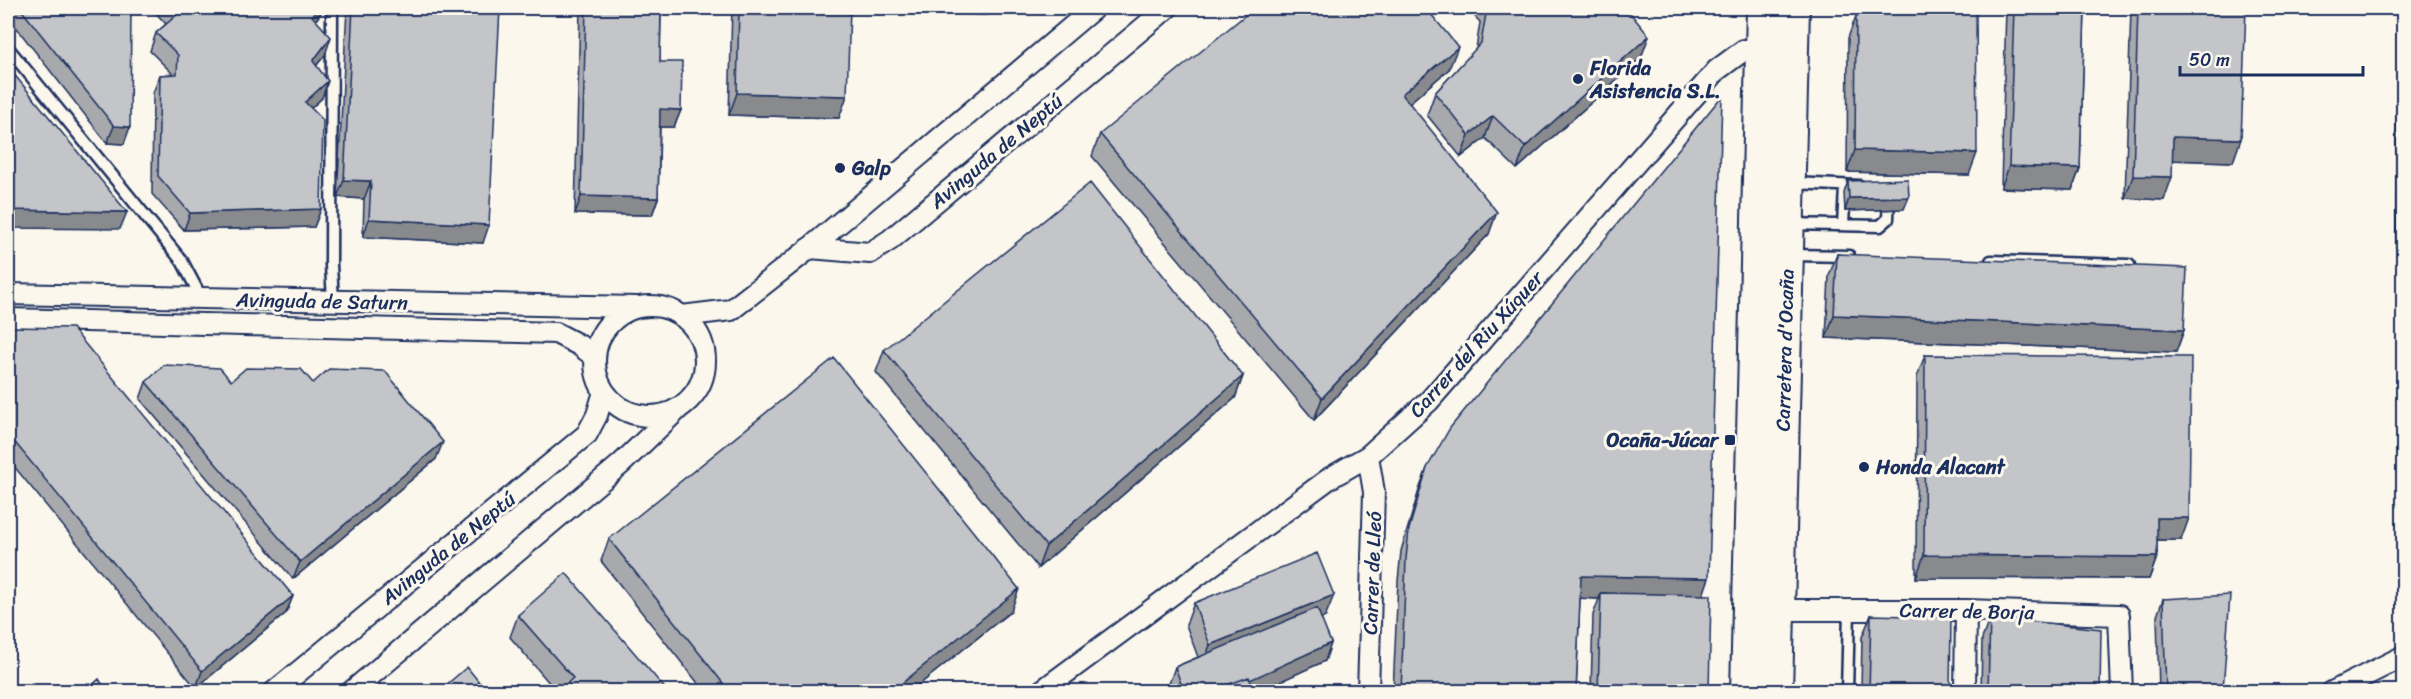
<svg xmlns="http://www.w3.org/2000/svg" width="2411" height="699" font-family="Sriracha,sans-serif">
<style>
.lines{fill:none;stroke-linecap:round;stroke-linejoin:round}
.service-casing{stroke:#1b2f5e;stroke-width:15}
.minor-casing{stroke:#1b2f5e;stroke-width:24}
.primary-casing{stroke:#1b2f5e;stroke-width:36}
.service{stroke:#fbf7ec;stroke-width:10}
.minor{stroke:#fbf7ec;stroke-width:20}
.primary{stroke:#fbf7ec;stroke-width:32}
.wall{fill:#a8a9ad;stroke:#1b2f5e;stroke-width:1.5}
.shaded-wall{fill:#888a8d;stroke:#1b2f5e;stroke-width:1.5}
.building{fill:#c3c5c9;stroke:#1b2f5e;stroke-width:1.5}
.poi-dot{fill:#1b2f5e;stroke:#fbf7ec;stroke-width:2}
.labels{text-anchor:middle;stroke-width:6;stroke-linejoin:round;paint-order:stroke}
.poi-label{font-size:20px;font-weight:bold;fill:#1b2f5e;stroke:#fbf7ec;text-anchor:start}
.street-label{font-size:20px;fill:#1b2f5e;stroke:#fbf7ec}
</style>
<rect width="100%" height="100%" fill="#fbf7ec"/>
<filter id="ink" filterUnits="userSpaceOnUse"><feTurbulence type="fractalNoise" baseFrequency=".0167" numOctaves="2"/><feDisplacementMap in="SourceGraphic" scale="12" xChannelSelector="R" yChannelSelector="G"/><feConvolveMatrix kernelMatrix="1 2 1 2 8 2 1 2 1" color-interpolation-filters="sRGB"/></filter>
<g filter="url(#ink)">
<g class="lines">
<g class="service-casing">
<path id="service" d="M332,8L331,265L333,301
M8,48L182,261L202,299
M1792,183L1860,186
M1791,224L1880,226L1888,219L1889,196
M1843,225L1845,188
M1790,255L1849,256
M1991,261L2129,265
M1847,692L1849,610"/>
</g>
<g class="minor-casing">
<path id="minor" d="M810,248L870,253L890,240L1167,8
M8,294L637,307
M595 361a55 55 0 1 1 110 0a55 55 0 1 1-110 0Z
M682,316L731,310L810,248L1094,8
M8,319L556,333L579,345L595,357
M1368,456L1374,492L1368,692
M1772,616L1778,610H1966L2119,615L2122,692
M274,692L587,434L597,415L604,392
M351,692L621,464L678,409
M1040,692L1330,478L1368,456L1429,401L1717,70L1744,50H1762
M1965,692L1966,610
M2332,692L2404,656"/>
</g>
<g class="primary-casing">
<g id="primary">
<path d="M1747,692L1763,8"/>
<path id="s1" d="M1776,692L1793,8"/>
</g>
</g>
<use href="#service" class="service"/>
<use href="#minor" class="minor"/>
<use href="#primary" class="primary"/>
</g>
<path class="wall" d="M8,8H131L124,144L107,143L8,17Z
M152,8H324L316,20L325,55L316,66L322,98L311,108L321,209L314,227L184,230L152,194L153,93L160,75L172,74V73L150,51L156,33L166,24L152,9Z
M347,8H500L483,243L363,237L364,199L337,197Z
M580,8H661L660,62L681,110L674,127H660L658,198L652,215L575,214Z
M732,8H850L839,118L729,115Z
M1467,8H1626L1641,58L1517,169L1485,138L1461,157L1427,115L1435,93L1476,49L1480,22Z
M2006,8H2085L2080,168L2072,190L2001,188Z
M2131,8H2246L2233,162L2173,160L2164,200L2125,198Z
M2397,8H2403V245L2396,247Z
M1856,16L1969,175L1847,172L1848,38Z
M1449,69L1409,103L1489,234L1314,420L1092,156L1100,134Z
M1848,181L1904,209L1845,211L1844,193Z
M1837,254L2184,330L2176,352L1826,338L1829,276Z
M8,327L293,596L286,613L196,688L8,459Z
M884,350L1243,376L1235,398L1038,568L876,372Z
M1925,355L2181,540H2157V557L2149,579L1916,578L1917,377Z
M231,381L313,383L436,459L293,579L140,399L146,382Z
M1427,468L1703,595L1709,692H1591L1593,615L1599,599L1580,598L1576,692H1393L1398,581L1401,551L1419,490Z
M609,539L1011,611L910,692H705L601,561Z
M2163,599L2223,690L2222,692H2159L2157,616Z
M1194,603L1325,617L1321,619L1331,643L1325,661L1257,692H1171L1169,684L1175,667L1198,657L1186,625Z
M518,615L668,692H557L510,637Z
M1871,615L1950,692H1861L1862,637Z
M1990,617L2100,692H1981L1982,639Z"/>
<path class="shaded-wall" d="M319,8H324L322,11L306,34L312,16Z
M883,8H990L987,15L882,11Z
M1649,36L1641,58L1517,169L1525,147Z
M331,37L325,55L306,78L313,61Z
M1458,47L1449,69L1394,116L1402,94Z
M328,81L322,98L299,119L305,102Z
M737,93L847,96L839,118L729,115Z
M660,109L681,110L674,127H654Z
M1493,116L1485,138L1461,157L1469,135Z
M114,126L130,127L124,144L107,143Z
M2173,137L2241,139L2233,162L2165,160Z
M1855,150L1977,153L1969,175L1847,172Z
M2009,166L2080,168L2072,190L2001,188Z
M2133,176L2172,177L2164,200L2125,198Z
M344,180L371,181L364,199L337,197Z
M581,196L658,198L652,215L575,214Z
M1909,197L1904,209L1845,211L1849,198Z
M321,209L314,227L184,230L190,213Z
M8,210L127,212L120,229L8,228Z
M1497,212L1489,234L1314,420L1322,398Z
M369,219L489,225L483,243L363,237Z
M2403,227V245L2396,247Z
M1834,315L2184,330L2176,352L1826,338Z
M1243,376L1235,398L1038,568L1046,546Z
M443,442L436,459L293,579L300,562Z
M2157,518H2189L2181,540H2149Z
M1924,555L2157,557L2149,579L1916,578Z
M1581,576L1709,578L1701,601L1601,593L1599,599L1573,598Z
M1019,589L1011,611L910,692H891Z
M1334,595L1325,617L1202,667L1210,645Z
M293,596L286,613L196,688L202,671Z
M1331,643L1325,661L1257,692H1217Z"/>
<path class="building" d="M20,8H131L130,127L114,126Z
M173,8H319L312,16L331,37L313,61L328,81L305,102L323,120L321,209L190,213L158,176L160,75L177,74L178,55L156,33L179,13Z
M353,8H500L489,225L369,219L371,181L344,180Z
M586,8H661L660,62H682L681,110L660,109L658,198L581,196Z
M739,8H850L847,96L737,93Z
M1254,8H1426L1458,47L1402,94L1497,212L1322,398L1100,134Z
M1487,8H1626L1649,36L1525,147L1493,116L1469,135L1435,93L1481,43Z
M1870,8H1976L1977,153L1855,150L1856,16Z
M2014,8H2085L2080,168L2009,166Z
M2138,8H2246L2241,139L2173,137L2172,177L2133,176Z
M8,67L127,212L8,210Z
M1722,96L1709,578L1581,576L1576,692H1401L1406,559L1409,529L1427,468L1450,428Z
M1908,179L1909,197L1849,198L1848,181Z
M1090,183L1243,376L1046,546L884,350Z
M1837,254L2187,268L2184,330L1834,315Z
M8,327L72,328L293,596L202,671L8,434Z
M1925,355L2191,357L2189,518H2157V557L1924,555Z
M834,358L1019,589L891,692H730L609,539Z
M164,365L220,368L231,381L246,368L301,369L313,383L329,369L385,371L443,442L300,562L146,382Z
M1317,553L1334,595L1210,645L1194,603Z
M566,573L668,692H563L561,689L573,678L518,615Z
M1601,593L1711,595L1709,692H1598Z
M2230,595L2223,690L2221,692H2166L2163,599Z
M1317,608L1331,643L1250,680L1249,677L1207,692H1184L1175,667Z
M1871,615L1951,617L1950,692H1869Z
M1990,617L2101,629L2100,692H1988Z
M467,667L487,692H438Z
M1249,677L1254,692H1207Z
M99,679L107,692H85Z"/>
</g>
<g class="poi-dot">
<circle cx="1578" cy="79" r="6"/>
<circle cx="840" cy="168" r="6"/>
<rect x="1724" y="434" width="12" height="12" rx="3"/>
<circle cx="1864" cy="467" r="6"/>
</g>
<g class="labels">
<g class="poi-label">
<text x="1590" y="75">Florida<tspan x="1590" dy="23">Asistencia S.L.</tspan></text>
<text x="852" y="175">Galp</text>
<text x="1718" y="447" text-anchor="end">Ocaña-Júcar</text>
<text x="1876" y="474">Honda Alacant</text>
</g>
<g class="street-label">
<text transform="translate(996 151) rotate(-40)" y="7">Avinguda de Neptú</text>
<text transform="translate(322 301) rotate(1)" y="7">Avinguda de Saturn</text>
<text transform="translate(1476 344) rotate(-48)" y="7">Carrer del Riu Xúquer</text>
<text dy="7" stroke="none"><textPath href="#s1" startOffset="342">Carretera d'Ocaña</textPath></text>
<text transform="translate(448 548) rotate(-39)" y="7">Avinguda de Neptú</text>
<text transform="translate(1372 573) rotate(-88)" y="7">Carrer de Lleó</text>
<text transform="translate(1967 611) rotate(1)" y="7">Carrer de Borja</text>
</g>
</g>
<rect width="2411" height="699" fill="none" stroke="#fbf7ec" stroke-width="30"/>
<rect x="15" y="15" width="2381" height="669" fill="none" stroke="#1b2f5e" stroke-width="2" filter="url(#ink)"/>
<path d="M2180 66v9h183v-9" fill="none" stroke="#1b2f5e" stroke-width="3"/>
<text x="2189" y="66" font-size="18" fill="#1b2f5e" stroke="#fbf7ec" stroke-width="4.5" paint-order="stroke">50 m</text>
</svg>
